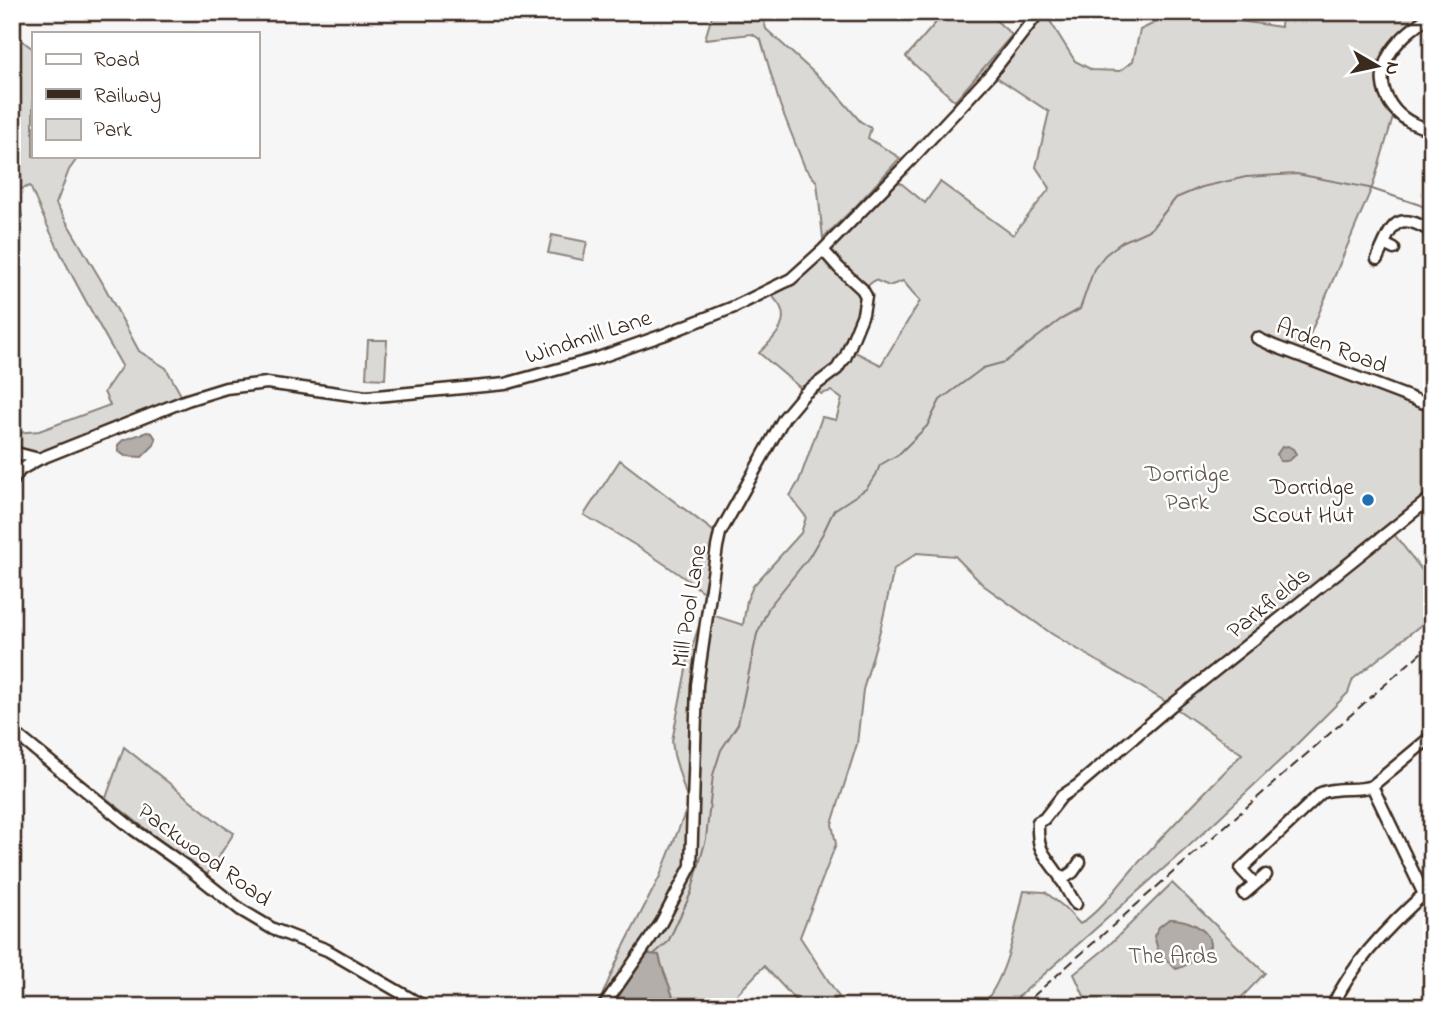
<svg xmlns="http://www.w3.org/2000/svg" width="1444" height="1019" font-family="'Indie Flower',sans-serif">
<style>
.green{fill:#dbd9d6;stroke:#8b827a;stroke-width:2}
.water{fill:#b4aeaa;stroke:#847972;stroke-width:2}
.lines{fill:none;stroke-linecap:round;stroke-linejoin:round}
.stream{stroke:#847972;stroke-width:2}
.minor-casing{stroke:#3b2a1e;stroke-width:15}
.minor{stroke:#fff;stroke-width:10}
.rail{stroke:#3b2a1e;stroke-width:2;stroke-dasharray:10 5;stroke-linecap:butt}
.poi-dot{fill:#1f6fb2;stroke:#fff;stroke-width:2.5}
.labels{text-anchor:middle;stroke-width:5;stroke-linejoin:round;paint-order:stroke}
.street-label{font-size:24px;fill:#3b2a1e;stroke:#fff}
.park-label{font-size:24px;fill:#63564c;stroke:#fff}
.poi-label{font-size:24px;fill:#3b2a1e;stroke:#fff;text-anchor:end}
</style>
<rect width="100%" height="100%" fill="#f7f6f6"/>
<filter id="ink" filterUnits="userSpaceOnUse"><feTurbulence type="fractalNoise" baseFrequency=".0143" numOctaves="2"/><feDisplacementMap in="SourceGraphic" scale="14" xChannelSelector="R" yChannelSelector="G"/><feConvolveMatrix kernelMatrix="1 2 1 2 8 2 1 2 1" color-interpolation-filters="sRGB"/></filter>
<g filter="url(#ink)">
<path class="green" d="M713,12H762L766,29L835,92L860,121L871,128L868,138L900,158L856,206L823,238L817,182L805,168L780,105L761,40L752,34L705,39Z
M945,12H987L1012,35L955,101L906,57Z
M1282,12H1430L1383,61L1394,114L1373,185L1300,358L1432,408V491L1386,527L1393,533L1432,583V616L1353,679L1348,693L1288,753L1188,847L1007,1007H980C1006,983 1016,925 1024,891L1045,892L1064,907L1080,924C1104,908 1120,882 1140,861C1173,824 1208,789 1242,754L1168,703L1052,634L983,585L955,556L917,553L894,569L881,627L863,690L857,744L832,824L836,844L800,937L839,997L822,1007H802L764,966L725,1007H675C673,989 662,973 659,955L646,954L658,938L693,872L699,686L709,614L743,625L747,600L753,586L801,533L806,517L790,496L799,481L822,417L836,420L842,399L831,391L821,394L815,389L851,350L881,365L920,301L903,281L889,286L875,280L866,287L856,279L829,250L896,179L925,203L940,182L1013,235L1050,188L1036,167L1049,112L995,76L1045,13L1075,61L1092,70L1120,71L1133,61L1140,30L1167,17L1189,14L1281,27Z
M12,33L33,49V156H79L69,170L56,204L102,282L139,351L166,368L181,395L132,420L50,450L35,455L17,451L16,433L39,431L110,405L104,392L122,366C89,307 55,248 30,186L19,190L12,175Z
M552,235L587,242L583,260L548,253Z
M822,257L862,298L860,315L836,366L804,391L759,353C770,342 789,326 781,308C779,303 774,298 770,294L792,284Z
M368,340H387L385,379L366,378Z
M620,460L717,534L703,592C666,563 625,538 584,515Z
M704,611L688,802L674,755L672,741L688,659Z
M124,747L220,824L234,833L206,876L106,798Z
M689,803L687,865L659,920L598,1005L621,952L660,876Z
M1172,883L1265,973L1235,1004L1237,1007H1089L1074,974L1106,948Z"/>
<path class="water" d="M147,432L152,433L156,439L154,445L142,457L125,456L118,451V445L123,440Z
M1288,446L1293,449L1296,454C1291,460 1288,462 1280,461L1277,454L1282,447Z
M1169,919C1181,918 1199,924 1207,935C1209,938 1210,943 1210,946C1202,955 1188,966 1176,969L1159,953L1154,936L1159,927Z
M646,954L659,955C662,973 673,989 675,1007H611Z"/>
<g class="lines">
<path class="stream" d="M654,954L668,942L691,893L706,839L713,775L721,750L738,724L757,634L769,607L809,557L823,533L834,510L866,489L876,475L880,465L899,454L927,426L940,400L983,368L1005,362L1060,320L1080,309L1094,269L1105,255L1122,242L1151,229L1176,198L1202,187L1246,177L1297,174L1369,188L1420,205L1432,212"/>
<g class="minor-casing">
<path id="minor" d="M1432,14C1416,26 1397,39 1388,57C1371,90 1397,125 1432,129
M12,199L15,217L12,237
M1384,244L1394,249
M1377,259C1392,227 1394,208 1432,232
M1257,338L1274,346L1432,406
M12,448L13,481
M12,452L39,459
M13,480L20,470L39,459L187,400L226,388L267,383L366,397L505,384L595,359L663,335L734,307L791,279L823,250L906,165L990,75L1039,12
M12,731L133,829L184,865L241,910L273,929L327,950L425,1007
M1372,786L1432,911
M1061,880L1073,872L1080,862
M1255,884L1241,869L1321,793C1339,786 1355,792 1372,786L1432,736
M1244,894L1266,875
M1076,904C1068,894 1065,884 1058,874C1043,852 1037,851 1038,822L1044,819L1062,796L1077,786L1172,705L1432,497
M603,1007L661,923L691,866L697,685L717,547L720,533L784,418L805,393L837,369L840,364L845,358L863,314L866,296L862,289L839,268L823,250
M1332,1007C1353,961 1394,920 1432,887"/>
</g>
<use href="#minor" class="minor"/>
<path class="rail" d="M1021,1007L1432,643"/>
</g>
</g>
<circle class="poi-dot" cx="1368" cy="500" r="7"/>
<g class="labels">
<g class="street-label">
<text transform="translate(588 336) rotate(-18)" y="8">Windmill Lane</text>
<text transform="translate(1332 345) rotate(21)" y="8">Arden Road</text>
<text transform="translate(1268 602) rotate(-39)" y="8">Parkfields</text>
<text transform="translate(688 606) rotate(-81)" y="8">Mill Pool Lane</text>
<text transform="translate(205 854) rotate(36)" y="8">Packwood Road</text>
</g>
<g class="park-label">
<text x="1187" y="481">Dorridge<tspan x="1187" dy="28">Park</tspan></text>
<text x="1173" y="963">The Ards</text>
</g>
<g class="poi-label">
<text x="1354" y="494">Dorridge<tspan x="1354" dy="28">Scout Hut</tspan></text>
</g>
</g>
<rect width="1444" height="1019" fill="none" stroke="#fff" stroke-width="42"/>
<rect x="21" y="21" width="1402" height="977" fill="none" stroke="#3b2a1e" stroke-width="2.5" filter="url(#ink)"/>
<rect x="32" y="32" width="228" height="126" fill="#ffffff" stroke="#b1aaa5" stroke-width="2"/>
<rect x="46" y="54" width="35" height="10" fill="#ffffff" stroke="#b1aaa5" stroke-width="2"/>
<text x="94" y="66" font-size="21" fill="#3b2a1e">Road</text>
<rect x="46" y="89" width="35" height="10" fill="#3b2a1e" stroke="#b1aaa5" stroke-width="2"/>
<text x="94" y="102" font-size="21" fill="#3b2a1e">Railway</text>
<rect x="46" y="119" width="35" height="21" fill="#dbd9d6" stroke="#b1aaa5" stroke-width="2"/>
<text x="94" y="136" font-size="21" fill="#3b2a1e">Park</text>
<g transform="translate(1377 66) rotate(99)" stroke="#ffffff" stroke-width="5" paint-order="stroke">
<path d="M0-5L12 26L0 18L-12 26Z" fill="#3b2a1e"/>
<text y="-10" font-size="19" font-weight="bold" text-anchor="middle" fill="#3b2a1e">N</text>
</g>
</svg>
